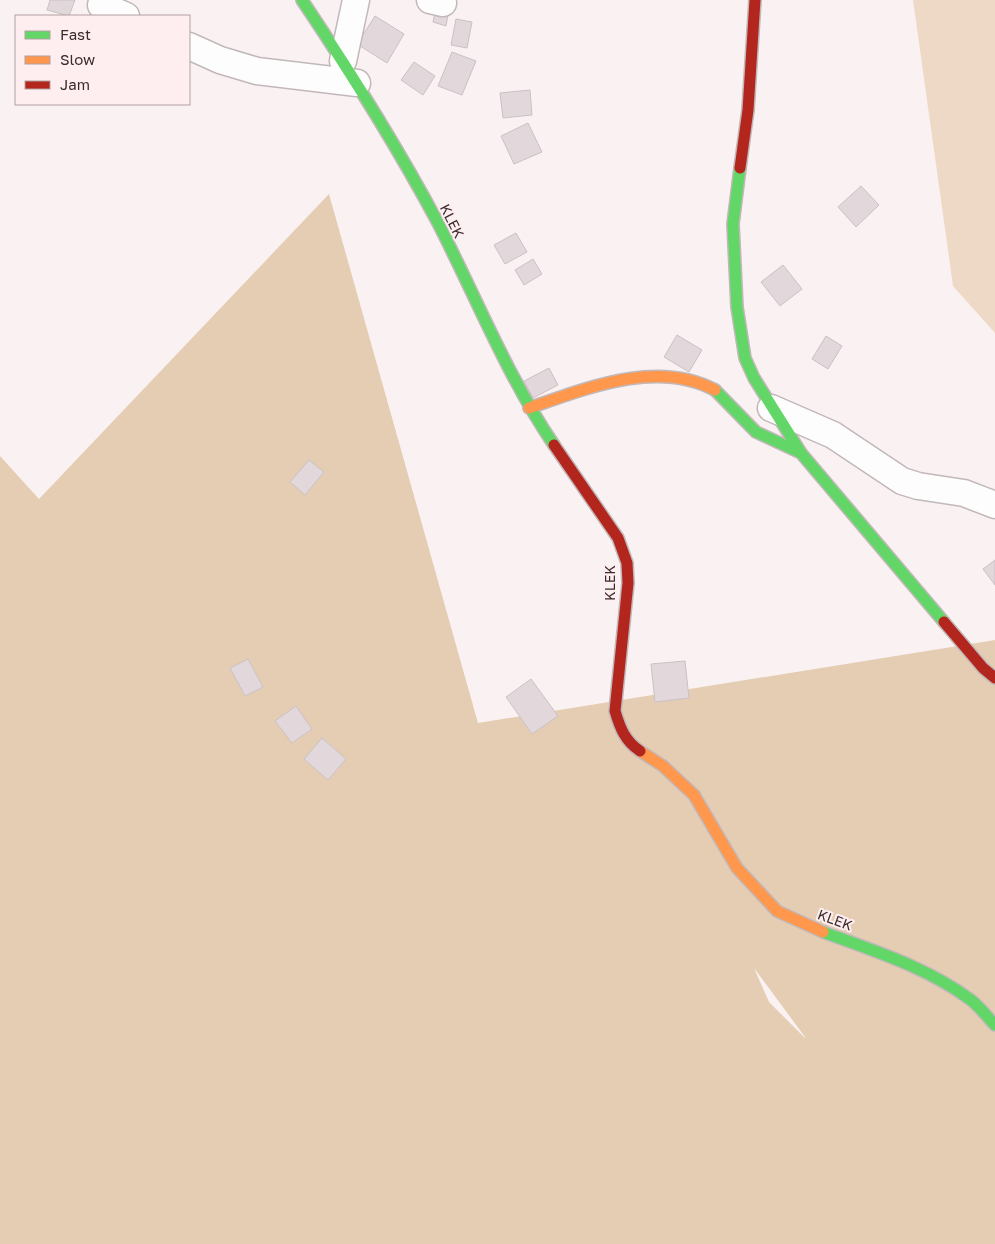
<svg xmlns="http://www.w3.org/2000/svg" width="995" height="1244" font-family="'Golos Text',sans-serif">
<style>
.green{fill:#edd9c6}
.forest{fill:#e5cdb4;fill-rule:evenodd}
.building{fill:#e2d8db;stroke:#cac1c4}
.lines{fill:none;stroke-linecap:round;stroke-linejoin:round}
.street-casing{stroke:#c2b8b9;stroke-width:29}
.fast-casing{stroke:#c2b8b9;stroke-width:14}
.slow-casing{stroke:#c2b8b9;stroke-width:14}
.jam-casing{stroke:#c2b8b9;stroke-width:14}
.street{stroke:#fefdfd;stroke-width:26}
.fast{stroke:#63d668;stroke-width:11}
.slow{stroke:#ff974d;stroke-width:11}
.jam{stroke:#b3261e;stroke-width:11}
.labels{text-anchor:middle;stroke-width:4;stroke-linejoin:round;paint-order:stroke}
.street-label{font-size:14px;fill:#3a2c2d;stroke:#feeeef}
</style>
<rect width="100%" height="100%" fill="#faf2f2"/>
<path class="green" d="M913,0H995V333L953,286Z"/>
<path class="forest" d="M329,194L478,723L995,640V1244H0V456L39,499ZM754,968L805,1037V1038L769,1002Z"/>
<path class="building" d="M50,0H75L69,16L47,10Z
M435,12L448,15L446,26L433,22Z
M375,16L404,34L387,63L357,44Z
M456,19L472,22L467,48L451,45Z
M452,52L476,61L462,95L438,86Z
M414,62L435,76L423,95L401,80Z
M530,90L532,115L503,118L500,93Z
M528,123L542,152L514,164L501,136Z
M861,186L879,205L856,227L838,207Z
M516,233L527,252L505,264L494,245Z
M533,259L542,274L524,285L515,270Z
M783,265L802,289L780,306L761,282Z
M677,335L702,350L689,372L664,357Z
M826,336L842,346L828,369L812,359Z
M549,368L558,385L533,398L524,381Z
M309,460L324,472L305,495L290,482Z
M995,560V585L983,569Z
M248,659L263,687L245,696L230,668Z
M685,661L689,698L655,702L651,664Z
M531,679L558,716L532,734L506,697Z
M296,706L312,729L292,743L275,721Z
M322,738L346,759L328,780L304,759Z"/>
<g class="lines">
<g class="street-casing">
<path id="street" d="M430,0L443,3
M101,5L126,16
M189,46L220,60L257,71L357,83
M343,61L356,0
M771,408L833,435L902,481L918,486L964,493L995,505"/>
</g>
<g class="fast-casing">
<path id="fast" d="M302,0C351,73 397,146 438,223C476,297 507,376 554,445
M740,168L733,224L737,307L745,358L754,378L801,453L944,622
M715,390L756,432L801,453
M823,932C874,951 927,967 971,1000C980,1007 987,1017 995,1025"/>
</g>
<g class="slow-casing">
<path id="slow" d="M529,408C587,388 657,359 715,390
M640,751L663,766L694,795L737,868L777,911L823,932"/>
</g>
<g class="jam-casing">
<path id="jam" d="M740,168L748,110L755,0
M554,445L618,538L627,563L628,583L615,711C620,728 625,741 640,751
M944,622L983,668L995,678"/>
</g>
<use href="#street" class="street"/>
<use href="#fast" class="fast"/>
<use href="#slow" class="slow"/>
<use href="#jam" class="jam"/>
</g>
<g class="labels">
<g class="street-label">
<text transform="translate(452 221) rotate(63)" y="5">KLEK</text>
<text transform="translate(610 583) rotate(-90)" y="5">KLEK</text>
<text transform="translate(835 920) rotate(20)" y="5">KLEK</text>
</g>
</g>
<rect x="15" y="15" width="175" height="90" fill="#feeeef" stroke="#b0a0a1"/>
<rect x="25" y="31" width="25" height="8" fill="#63d668" stroke="#b0a0a1"/>
<text x="60" y="40" font-size="15" fill="#3a2c2d">Fast</text>
<rect x="25" y="56" width="25" height="8" fill="#ff974d" stroke="#b0a0a1"/>
<text x="60" y="65" font-size="15" fill="#3a2c2d">Slow</text>
<rect x="25" y="81" width="25" height="8" fill="#b3261e" stroke="#b0a0a1"/>
<text x="60" y="90" font-size="15" fill="#3a2c2d">Jam</text>
</svg>
